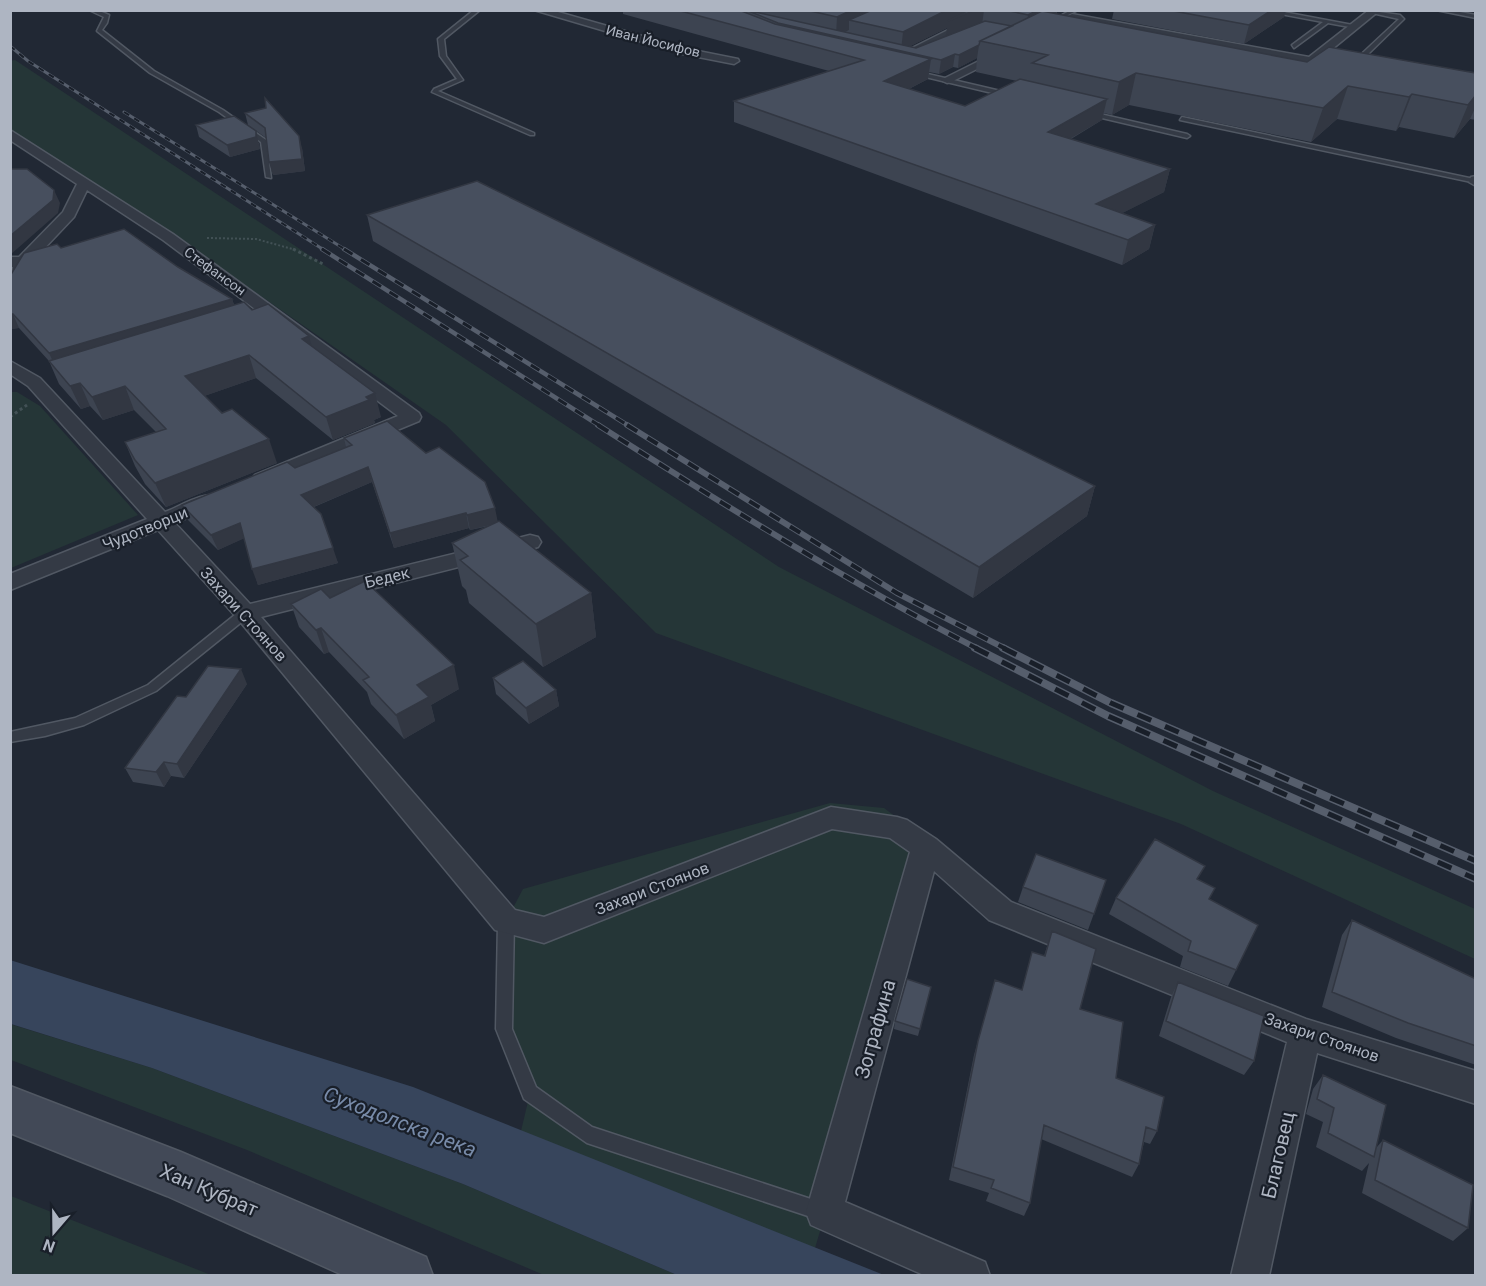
<svg xmlns="http://www.w3.org/2000/svg" width="1486" height="1286" font-family="Roboto,sans-serif">
<style>
.green{fill:#253637}
.water{fill:#37455c}
.lines{fill:none;stroke-linecap:round;stroke-linejoin:round}
.lane-casing{stroke:#515863;stroke-width:3}
.street-casing{stroke:#515863;stroke-width:3}
.secondary-casing{stroke:#515863;stroke-width:3}
.path-far1{stroke:#425155;stroke-width:2;stroke-dasharray:2 2;stroke-linecap:butt}
.path{stroke:#425155;stroke-width:3;stroke-dasharray:3 3;stroke-linecap:butt}
.lane{fill:#343a45;fill-rule:evenodd}
.street{fill:#343a45;fill-rule:evenodd}
.secondary{fill:#424957;fill-rule:evenodd}
.rail-far3-casing{stroke:#565e6c;stroke-width:3}
.rail-far2-casing{stroke:#565e6c;stroke-width:4.5}
.rail-far1-casing{stroke:#565e6c;stroke-width:6}
.rail-casing{stroke:#565e6c;stroke-width:8}
.rail-far3{stroke:#191f29;stroke-width:2;stroke-dasharray:6;stroke-linecap:butt}
.rail-far2{stroke:#191f29;stroke-width:3;stroke-dasharray:10;stroke-linecap:butt}
.rail-far1{stroke:#191f29;stroke-width:4;stroke-dasharray:12;stroke-linecap:butt}
.rail{stroke:#191f29;stroke-width:5;stroke-dasharray:15;stroke-linecap:butt}
.wall{fill:#3d4451;fill-rule:evenodd}
.shaded-wall{fill:#323742}
.building{fill:#474f5e;stroke:#323742;stroke-width:1.5}
.labels{text-anchor:middle;stroke-width:4.5;stroke-linejoin:round;paint-order:stroke}
.far-street-label{font-size:14px;fill:#aeb5c2;stroke:#191f29}
.street-label{font-size:16px;fill:#aeb5c2;stroke:#191f29}
.near-street-label{font-size:20px;fill:#aeb5c2;stroke:#191f29}
.near-water-label{font-size:21px;font-style:italic;fill:#788ba9;stroke:#191f29}
</style>
<rect width="100%" height="100%" fill="#212834"/>
<path class="green" d="M15,60L779,567L1213,791L1475,909V959L1181,824L656,633L446,425L179,239L11,130L10,61Z
M11,392H17L40,406L138,515L11,568Z
M830,803L884,808L936,847L815,1248L521,1131L530,1093L504,1029L506,921L523,889Z
M10,1024L152,1068L463,1184L677,1275H544L247,1150L11,1060Z
M10,1196H11L211,1275H11Z"/>
<path class="water" d="M10,960L413,1087L884,1275H677L463,1184L152,1068L11,1024Z"/>
<g class="lines">
<g class="lane-casing">
<path id="lane" d="M89,10H97L109,15L107,23L102,30L154,71L223,110L266,140L271,178L266,177L261,142L219,112L150,73L97,31L104,17Z
M474,10H480L444,39L446,56L463,80L438,91L534,133V135H530L432,92L434,89L457,79L440,56L438,39Z
M1071,10H1078L1066,16L1062,15Z
M1260,10H1273L1358,26L1355,28L1328,23L1294,48L1292,45L1323,22Z
M1436,10H1449L1476,15V18Z
M1372,11L1400,15L1404,19L1361,61L1365,63L1362,65L1354,61L1399,19L1372,13Z
M915,71L1009,93L1012,95L1009,97L913,74Z
M1087,111L1187,134L1190,136L1187,138L1085,114Z
M1182,117L1474,179L1476,183L1180,120Z
M245,609L249,610L251,613L249,616L156,691L84,725L45,736L10,742V732L75,718L148,685L241,610Z
M506,914L511,916L514,921L512,1029L536,1087L592,1127L823,1203L830,1205L832,1212L830,1219L823,1221L587,1143L524,1099L496,1029L498,921L501,916Z"/>
</g>
<g class="street-casing">
<path id="street" d="M534,10H551L688,49L738,59L739,61L734,64L683,54Z
M988,10H1001L907,57L903,58L898,55Z
M1369,10H1380L1320,59L1344,64L1345,66L1340,69L1073,20L1048,33L1039,31L1072,14L1309,57Z
M1005,48L1010,51L1009,53L951,82L947,83L941,80Z
M10,130L173,234L419,413L421,417L419,421L269,483H255L252,479L255,475L398,416L163,240L87,190L74,217L40,253L54,252L57,255L54,258L29,265L16,288L10,290L13,267H10V257H19L63,212L77,184L10,140Z
M1476,176V186L1469,182L1471,177Z
M10,361L40,378L165,512C181,506 203,491 220,496L223,500L220,504L175,523L250,604L530,535L538,537L541,542L538,547L261,617L515,910L544,917L831,807L897,817L907,820L936,839L1011,902L1306,1019L1476,1071V1104L1317,1053L1269,1276H1231L1287,1042L989,920L934,871L845,1202L985,1262L990,1276H926L811,1225L806,1212L910,852L890,838L832,829L544,943L495,930L237,618L158,530L10,590V574L147,519L28,386L10,374Z"/>
</g>
<g class="secondary-casing">
<path id="secondary" d="M10,1086L181,1152L426,1257L433,1276H345L167,1196L10,1133Z"/>
</g>
<path class="path-far1" d="M207,238L256,239L296,250"/>
<path class="path" d="M293,249L323,264
M10,417L27,405"/>
<use href="#lane" class="lane"/>
<use href="#street" class="street"/>
<use href="#secondary" class="secondary"/>
<g class="rail-far3-casing">
<path id="rail-far3" d="M10,46L28,61L324,250
M124,112L346,250"/>
</g>
<g class="rail-far2-casing">
<path id="rail-far2" d="M322,249L600,426
M344,249L629,426"/>
</g>
<g class="rail-far1-casing">
<path id="rail-far1" d="M598,425C722,504 847,581 978,649
M627,425L897,593L1006,649"/>
</g>
<g class="rail-casing">
<path id="rail" d="M975,648L1108,716L1476,879
M1003,648L1111,703L1476,861"/>
</g>
<use href="#rail-far3" class="rail-far3"/>
<use href="#rail-far2" class="rail-far2"/>
<use href="#rail-far1" class="rail-far1"/>
<use href="#rail" class="rail"/>
</g>
<path class="wall" d="M623,10H1057V14L1307,62L1476,72V120L1470,119L1454,138L1399,127L1396,131L1337,119L1311,142L1129,105L1112,115L1104,113L1102,120L1071,139L1170,169L1164,192L1122,213L1155,225L1149,249L1122,265L734,122V101L829,71L623,14ZM947,28L946,36L916,48L910,46ZM977,58L976,72L1017,81L965,106L909,89L928,79L929,72L939,74L953,67L958,68Z
M1114,10H1286L1284,17L1244,44L1112,19Z
M245,113L302,148L305,171L273,175L269,162L266,138L248,125Z
M196,125L259,143L260,149L230,157L199,137Z
M367,215L1095,486L1087,516L973,598L373,241Z
M61,248L178,267L232,299L234,305L252,310L311,346L381,417L374,420L375,423L333,440L256,378L204,396L277,463L166,507L145,484L135,466L125,442L156,432L134,410L103,420L90,406L81,409L59,384L49,361L19,328L10,329V276Z
M344,438L498,521L591,593L596,637L543,667L469,603L466,590L462,586L452,543L489,526L470,530L469,528L394,548L372,482L314,507L338,563L258,585L244,538L218,550L188,520L182,505L295,468L346,447Z
M330,598L459,689L431,705L435,721L404,739L371,704L367,692L329,652L324,654L299,627L291,604Z
M493,678L556,690L559,706L529,724L496,694Z
M247,684L184,778L171,776L164,787L133,782L125,768L186,697Z
M1106,880L1088,930L1018,902L1023,887Z
M1199,880L1210,900L1236,970L1228,986L1180,967L1183,956L1109,914L1116,898Z
M1352,920L1476,979V1065L1396,1038L1322,1007L1342,935Z
M1052,931L1080,1009L1116,1078L1157,1131L1150,1144L1144,1142L1139,1164L1132,1177L1041,1139L1030,1203L1024,1216L986,1201L989,1193L949,1180L974,1055L995,980L1022,990L1032,952L1044,956Z
M1178,982L1254,1061L1244,1075L1159,1036L1171,997Z
M931,987L918,1036L894,1029L895,1021Z
M1323,1075L1376,1148L1383,1140L1468,1228L1453,1241L1362,1193L1369,1163L1362,1171L1316,1147L1323,1122L1306,1114L1313,1089Z"/>
<path class="shaded-wall" d="M852,10H893L849,20V30L836,36L837,17Z
M947,10H968L967,13L975,10H984L982,25L945,40L947,28L901,51L903,32Z
M1038,10H1057L1056,19L1025,34L1028,15Z
M1272,10H1286L1284,17L1244,44L1249,25Z
M979,45L977,58L958,68L959,55Z
M955,54L953,67L939,74L941,60Z
M931,59L928,79L883,102L884,81Z
M1136,73L1129,105L1112,115L1119,82Z
M1348,86L1337,119L1311,142L1323,108Z
M1412,94L1399,127L1396,131L1409,97Z
M1476,95V106L1470,119L1454,138L1468,105Z
M1107,99L1102,120L1044,154L1048,132Z
M256,131L260,149L230,157L227,145Z
M299,136L302,148L305,171L273,175L269,162Z
M1170,169L1164,192L1093,228L1096,204Z
M54,190L60,203L58,213L10,255V236Z
M1155,225L1149,249L1122,265L1128,240Z
M232,299L237,313L56,368L49,353Z
M10,314H13L19,328L10,329Z
M309,336L315,359L302,339Z
M249,355L256,378L193,400L185,376Z
M80,383L90,406L81,409L70,386Z
M125,386L134,410L103,420L92,397Z
M375,393L381,417L374,420L375,423L333,440L326,417Z
M269,439L277,463L166,507L155,483Z
M368,467L372,482L306,510L301,495Z
M1095,486L1087,516L973,598L979,567Z
M495,508L498,523L470,530L467,515Z
M466,513L469,528L394,548L390,533Z
M240,523L245,538L218,550L211,535Z
M333,548L338,563L258,585L252,569Z
M591,593L596,637L543,667L536,624Z
M321,628L329,652L324,654L316,630Z
M454,665L459,689L431,705L435,721L404,739L396,715L417,685Z
M241,669L247,684L184,778L177,764Z
M556,690L559,706L529,724L526,708Z
M164,762L171,776L164,787L156,772Z"/>
<path class="building" d="M677,10H739L775,24L931,59L884,81L965,106L1020,79L1107,99L1048,132L1170,169L1096,204L1155,225L1128,240L734,101L864,60Z
M746,10L916,48L985,21L1012,26L980,41L979,45L959,55L955,54L941,60L778,23Z
M806,10H852L837,17Z
M872,10H947L903,32L849,20Z
M969,10H975L948,21Z
M1005,10H1038L1028,15Z
M1168,10H1272L1249,25Z
M1042,11L1307,62L1329,47L1475,73L1476,72V95L1468,105L1412,94L1409,97L1348,86L1323,108L1136,73L1119,82L1032,63L1048,55L980,41Z
M265,98L299,136L302,159L269,162L265,128L245,113L266,108Z
M234,116L256,131V137L227,145L196,125Z
M10,169H27L54,190L53,200L10,236Z
M477,181L1095,486L979,567L367,215Z
M124,229L178,267L232,299L49,353L13,314H10V276L24,253L57,244L61,248Z
M244,302L252,310L268,304L309,336L302,339L375,393L366,397L369,400L326,417L249,355L185,376L222,413L232,409L269,439L155,483L135,460L125,442L166,429L125,386L92,397L80,383L70,386L49,361Z
M387,421L426,453L439,447L485,482L495,508L467,515L466,513L390,533L368,467L301,495L321,514L333,548L252,569L240,523L211,535L182,505L287,462L295,468L352,445L344,438Z
M499,521L591,593L536,624L460,560L468,556L452,543Z
M365,581L454,665L417,685L429,697L396,715L363,680L369,677L321,628L316,630L291,604L321,589L330,598Z
M523,661L556,690L526,708L493,678Z
M208,666L241,669L177,764L164,762L156,772L125,768L177,696L186,697Z
M1155,839L1205,866L1197,879L1215,888L1209,899L1258,925L1236,970L1188,951L1191,941L1116,898Z
M1036,854L1106,880L1094,914L1023,887Z
M1352,920L1476,979V1046L1408,1023L1332,992Z
M1052,931L1096,949L1080,1009L1123,1022L1116,1078L1164,1097L1157,1131L1146,1127L1139,1164L1044,1125L1030,1203L991,1188L994,1180L953,1167L978,1041L995,980L1022,990L1032,952L1045,956Z
M907,979L931,987L920,1029L895,1021Z
M1178,982L1264,1016L1254,1061L1166,1021Z
M1323,1075L1386,1105L1374,1157L1328,1133L1334,1108L1317,1099Z
M1383,1140L1473,1185L1468,1228L1375,1180Z"/>
<g class="labels">
<g class="far-street-label">
<text transform="translate(653 41) rotate(14)" y="5">Иван Йосифов</text>
<text transform="translate(215 271) rotate(36)" y="5">Стефансон</text>
</g>
<g class="street-label">
<text transform="translate(145 528) rotate(-22)" y="6">Чудотворци</text>
<text transform="translate(387 577) rotate(-14)" y="6">Бедек</text>
<text transform="translate(244 614) rotate(48)" y="6">Захари Стоянов</text>
<text transform="translate(652 888) rotate(-21)" y="6">Захари Стоянов</text>
<text transform="translate(1322 1037) rotate(19)" y="6">Захари Стоянов</text>
</g>
<g class="near-street-label">
<text transform="translate(875 1029) rotate(-74)" y="7">Зографина</text>
<text transform="translate(1278 1155) rotate(-77)" y="7">Благовец</text>
<text transform="translate(209 1190) rotate(23)" y="7">Хан Кубрат</text>
</g>
<g class="near-water-label">
<text transform="translate(400 1122) rotate(21)" y="7">Суходолска река</text>
</g>
</g>
<rect width="1486" height="1286" fill="none" stroke="#aeb5c2" stroke-width="24"/>
<g transform="translate(54 1232) rotate(200)" stroke="#191f29" stroke-width="4.5" paint-order="stroke">
<path d="M0-4.5L10 22L0 15L-10 22Z" fill="#aeb5c2"/>
<text y="-9" font-size="16" font-weight="bold" text-anchor="middle" fill="#aeb5c2">N</text>
</g>
</svg>
